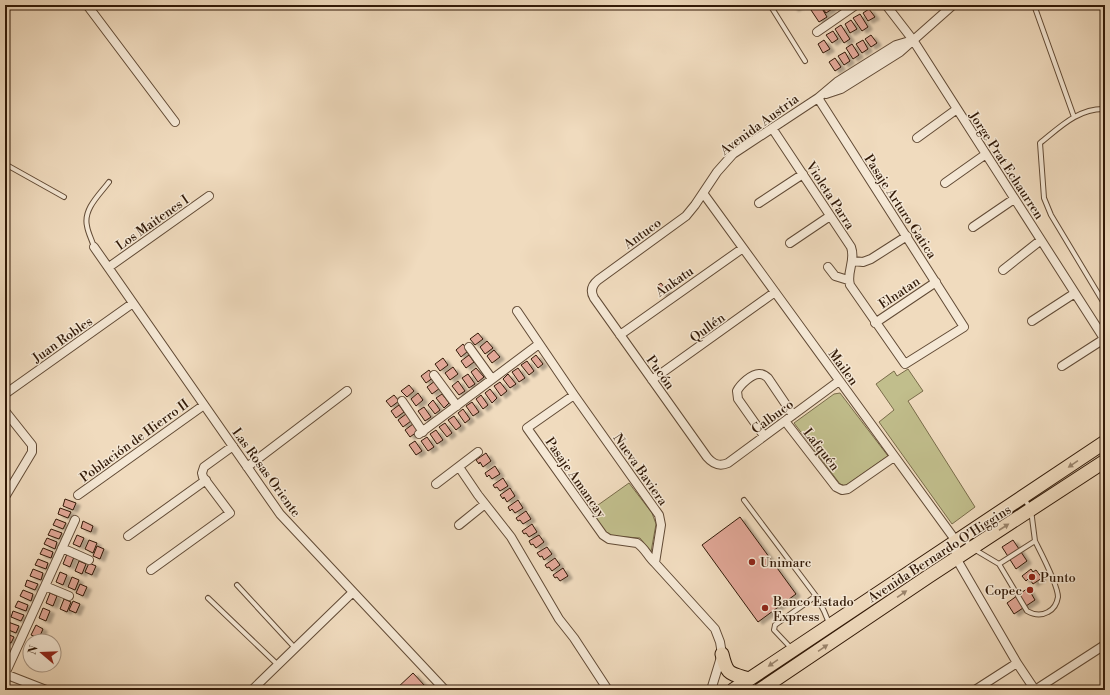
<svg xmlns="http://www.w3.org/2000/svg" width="1110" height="695" font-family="'Libre Bodoni',serif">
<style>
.green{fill:#c1be8c;stroke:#796c4a}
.building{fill:#e1a797;stroke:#311907;filter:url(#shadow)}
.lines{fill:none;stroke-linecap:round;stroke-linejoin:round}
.service-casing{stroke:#614a35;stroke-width:6}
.minor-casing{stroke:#614a35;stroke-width:10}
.primary-casing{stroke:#311907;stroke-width:15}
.service{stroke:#f5e8d5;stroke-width:4}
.minor{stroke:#f5e8d5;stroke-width:8}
.primary{stroke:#f0dbbe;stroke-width:13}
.oneway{fill:#9a846c}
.poi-dot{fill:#8f2418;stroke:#f5e8d5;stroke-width:1.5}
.labels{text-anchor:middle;stroke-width:3;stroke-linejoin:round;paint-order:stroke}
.street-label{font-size:13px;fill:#311907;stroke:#f5e8d5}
.poi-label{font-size:13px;fill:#311907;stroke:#f5e8d5;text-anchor:start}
</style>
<defs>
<filter id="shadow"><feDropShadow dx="4.5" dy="2.5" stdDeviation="1" flood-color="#0004"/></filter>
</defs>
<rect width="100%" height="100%" fill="#f0dbbe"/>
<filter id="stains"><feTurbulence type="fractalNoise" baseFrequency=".005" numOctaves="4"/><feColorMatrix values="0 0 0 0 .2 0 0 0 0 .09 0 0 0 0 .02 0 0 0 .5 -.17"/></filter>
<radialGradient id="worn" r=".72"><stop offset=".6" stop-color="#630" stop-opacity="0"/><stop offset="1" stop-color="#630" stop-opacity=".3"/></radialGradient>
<path class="green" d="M908,369L923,391L908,401L975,507L952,524L879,422L894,410L876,384L894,371L897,376Z
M840,393L888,456L845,486L840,484L794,423L834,394Z
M629,483L652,513L656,524L651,552L640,538L613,536L606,533L591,510Z"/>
<path class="building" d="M792,5H800L794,9Z
M812,5H820L827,17L819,22L809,7Z
M820,5H829L832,9L826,13Z
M869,9L875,17L868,21L863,13Z
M860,14L868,27L862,31L853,18Z
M851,20L857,29L850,33L845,24Z
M841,25L850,39L844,43L835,29Z
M833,31L838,39L832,43L826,35Z
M871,35L877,43L871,47L865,39Z
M824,40L830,49L823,53L818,44Z
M863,40L868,49L862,53L856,44Z
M852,44L859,55L853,59L846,48Z
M845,52L850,61L844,65L838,56Z
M835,58L841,67L835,71L829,62Z
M661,283L667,291L662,295L657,286Z
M478,333L483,339L475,345L470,339Z
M487,341L493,348L485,354L480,347Z
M463,344L468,351L461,357L456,350Z
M494,350L500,357L492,363L487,356Z
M469,355L474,362L466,368L461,361Z
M536,355L543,364L538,368L531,359Z
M443,358L448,365L440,371L435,364Z
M527,361L534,371L529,375L521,365Z
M453,367L458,374L450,380L445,373Z
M476,368L484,377L478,382L471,372Z
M518,368L525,378L519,382L512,372Z
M429,370L434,377L426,383L421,376Z
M468,374L475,384L469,388L462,378Z
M508,374L516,384L510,388L503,379Z
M435,381L440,388L432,394L427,387Z
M458,381L465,391L459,395L452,386Z
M500,382L507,391L501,396L494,386Z
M409,385L414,391L407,397L401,391Z
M490,389L497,398L492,403L485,393Z
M418,393L423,400L416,406L411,399Z
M442,394L449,403L444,408L436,398Z
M394,395L399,401L391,407L386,401Z
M481,395L488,405L483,409L476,399Z
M433,400L440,410L435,414L428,405Z
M472,402L479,412L473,416L466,406Z
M399,405L404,412L396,418L391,411Z
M424,407L431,417L425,421L418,411Z
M463,409L470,419L465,423L458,413Z
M406,414L411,421L403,427L398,420Z
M454,416L461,426L456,430L448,420Z
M445,423L452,433L447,437L439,427Z
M413,424L418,431L410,437L405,430Z
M436,430L443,440L437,444L430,434Z
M427,437L434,447L428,451L421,441Z
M415,441L422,451L416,455L409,445Z
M486,453L491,461L483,467L480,462L479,464L476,460Z
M495,466L500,474L492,479L489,475L487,477L485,473Z
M503,478L508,486L500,491L497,487L495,488L493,485Z
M510,488L515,496L507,502L504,497L503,499L500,495Z
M65,499L76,503L73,510L63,506Z
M518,500L523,508L515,513L512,509L510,511L508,507Z
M60,508L71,512L68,518L58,514Z
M526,511L531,519L523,524L520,520L518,521L516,518Z
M740,517L796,594L758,622L702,545Z
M56,519L66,523L63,529L53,525Z
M83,521L93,526L91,532L81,528Z
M532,524L537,532L529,537L526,533L524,534L522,531Z
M51,529L62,533L59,539L48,535Z
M77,535L84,538L80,547L73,544Z
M539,535L544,542L536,548L533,544L531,545L529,541Z
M47,538L57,542L55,549L44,544Z
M89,540L97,543L93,553L85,549Z
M1013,540L1027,561L1016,569L1002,547Z
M97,546L104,549L100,559L93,556Z
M547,547L552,554L544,560L542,556L540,557L537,553Z
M43,548L53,552L51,558L40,554Z
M67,554L74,557L70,567L63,564Z
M555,558L560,565L552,571L549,567L547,568L545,565Z
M38,559L48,563L46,569L35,565Z
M79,561L86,564L82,574L75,571Z
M89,563L96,566L92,575L85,572Z
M563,568L568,576L560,581L557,577L555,578L553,575Z
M33,569L43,573L41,580L30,576Z
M1031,569L1033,572L1036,570L1042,578L1033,584L1029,578L1026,581L1022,576Z
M60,572L67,575L63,585L56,582Z
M72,577L79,580L75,590L68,587Z
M27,580L38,584L35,590L25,586Z
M80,584L87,587L83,596L76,593Z
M1028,588L1035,600L1014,614L1007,603Z
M23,590L33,594L31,601L20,596Z
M50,593L57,596L53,606L46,603Z
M64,599L71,602L67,612L60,609Z
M18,601L28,605L26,611L15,607Z
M73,601L80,604L76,613L69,610Z
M43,608L50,611L46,621L39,618Z
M13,611L24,615L21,621L11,617Z
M8,622L19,626L16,633L6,629Z
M36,625L43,629L39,638L31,635Z
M5,633L14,637L11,643L5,641Z
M5,647L9,649L7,655H5Z
M413,673L425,686L421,690H395Z"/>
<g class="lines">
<g class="service-casing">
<path id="service" d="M770,5L805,61
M1034,5L1074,117
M1105,109C1078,108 1059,128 1040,143L1044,198L1051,215L1105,305
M5,164L64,197
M94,247C92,240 88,233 87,226C83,209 100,194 109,182
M744,500L816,596L824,611L829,623
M964,538L972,548L999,564L1035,541L1031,510L1024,498
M999,564L1027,611C1034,615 1041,616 1048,612C1054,609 1057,603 1058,597C1058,585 1041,553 1035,541
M237,585L295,648
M208,598L278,665
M791,648L774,630L775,625L816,596"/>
</g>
<g class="minor-casing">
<path id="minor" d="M87,5L175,122
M886,5L913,40L1105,340
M817,32L856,5
M826,94L841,89L900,52L953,5
M772,128L851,247C856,261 846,272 850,285L905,364L964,327L818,98
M917,138L957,109
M945,183L986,154
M703,193L956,541V558L1017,663L1035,690
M759,203L803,174
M973,227L1014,199
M790,243L830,216
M94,247L280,514L445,690
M853,261L863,262L871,259L907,236
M109,267L209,196
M828,267L835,276L848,280
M1003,270L1041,240
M517,311L574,395L659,515L661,525L655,563L715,629L720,642L722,654L711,690
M1032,321L1075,293
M875,323L936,282
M620,335L743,248
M469,347L492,379
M1062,366L1104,339
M434,375L457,406
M652,380L775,292
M839,381L728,463C719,467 713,464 707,457L594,298C590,291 592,285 598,280L686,216L695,205L717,172L733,154L818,98L837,82L896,45L913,40
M5,394L133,303
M574,395L527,428L603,535L609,539L637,543C645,548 648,557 655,563
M402,401L423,432
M5,411L32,445V452L5,497
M785,421L836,487L842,490L848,489L894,457
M419,434L539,344
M764,436L738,399L737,391C740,385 752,373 760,374C764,374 766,376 768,378L793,415
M247,467L347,391
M459,467L478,495L511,537L559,619L574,638L608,690
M436,484L478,452
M78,495L204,405
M459,525L485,504
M128,536L206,480
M62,548L89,560
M151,570L230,513L203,477L202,473L204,467L233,446
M45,586L69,596
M5,674L75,520
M5,674L46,690
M252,690L352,593
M975,690L1017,663
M1035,690L1103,646"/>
</g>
<g class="primary-casing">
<path id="primary" d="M722,654C727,675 729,673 749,679
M733,690L1105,442
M760,690L929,576L1105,461"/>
</g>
<use href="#service" class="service"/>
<use href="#minor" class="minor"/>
<use href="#primary" class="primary"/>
</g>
<defs><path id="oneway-solid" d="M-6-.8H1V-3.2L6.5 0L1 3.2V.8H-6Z"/></defs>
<g class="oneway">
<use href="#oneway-solid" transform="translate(1073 464) rotate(146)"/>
<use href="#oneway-solid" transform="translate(1004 527) rotate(-33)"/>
<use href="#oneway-solid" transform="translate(902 594) rotate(-35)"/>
<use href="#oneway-solid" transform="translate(823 648) rotate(-34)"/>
<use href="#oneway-solid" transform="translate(773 663) rotate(146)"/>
</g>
<g class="poi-dot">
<circle cx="752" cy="562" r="4"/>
<circle cx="1032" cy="577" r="4"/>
<circle cx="1030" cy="590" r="4"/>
<circle cx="765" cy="608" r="4"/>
</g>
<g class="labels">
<g class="street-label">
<text transform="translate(759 124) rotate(-36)" y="5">Avenida Austria</text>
<text transform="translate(1007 165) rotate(57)" y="5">Jorge Prat Echaurren</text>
<text transform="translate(831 195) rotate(57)" y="5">Violeta Parra</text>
<text transform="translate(901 206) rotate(57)" y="5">Pasaje Arturo Gatica</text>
<text transform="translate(152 222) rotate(-35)" y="5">Los Maitenes I</text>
<text transform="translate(642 233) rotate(-36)" y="5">Antuco</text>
<text transform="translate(674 281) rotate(-35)" y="5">Ankatu</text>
<text transform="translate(899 292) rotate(-34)" y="5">Elnatan</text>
<text transform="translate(707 327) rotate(-36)" y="5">Qullén</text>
<text transform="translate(62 339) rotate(-35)" y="5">Juan Robles</text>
<text transform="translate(844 367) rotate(54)" y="5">Mailen</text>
<text transform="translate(661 372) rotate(54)" y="5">Pucón</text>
<text transform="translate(772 416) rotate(-36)" y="5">Calbuco</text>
<text transform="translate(134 440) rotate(-36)" y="5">Población de Hierro II</text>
<text transform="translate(822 449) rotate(52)" y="5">Lafquén</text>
<text transform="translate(641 469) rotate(55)" y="5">Nueva Baviera</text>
<text transform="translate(267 472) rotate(54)" y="5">Las Rosas Oriente</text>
<text transform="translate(576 477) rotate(55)" y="5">Pasaje Amancay</text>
<text transform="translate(939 553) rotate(-33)" y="5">Avenida Bernardo O'Higgins</text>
</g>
<g class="poi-label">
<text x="760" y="567">Unimarc</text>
<text x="1040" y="582">Punto</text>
<text x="1022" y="595" text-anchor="end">Copec</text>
<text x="773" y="606">Banco Estado<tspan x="773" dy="15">Express</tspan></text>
</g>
</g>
<rect width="1110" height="695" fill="none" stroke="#f0dbbe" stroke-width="20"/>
<rect x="6" y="6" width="1098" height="683" fill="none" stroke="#311907" stroke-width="2"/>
<rect x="10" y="10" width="1090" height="675" fill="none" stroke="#311907"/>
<g transform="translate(42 653) rotate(289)"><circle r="19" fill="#f5e8d5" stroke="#a79583"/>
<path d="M0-3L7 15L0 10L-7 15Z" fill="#8f2418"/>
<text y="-6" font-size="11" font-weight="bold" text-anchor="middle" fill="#311907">N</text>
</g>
<rect width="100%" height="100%" filter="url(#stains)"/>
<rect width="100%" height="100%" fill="url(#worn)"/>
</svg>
